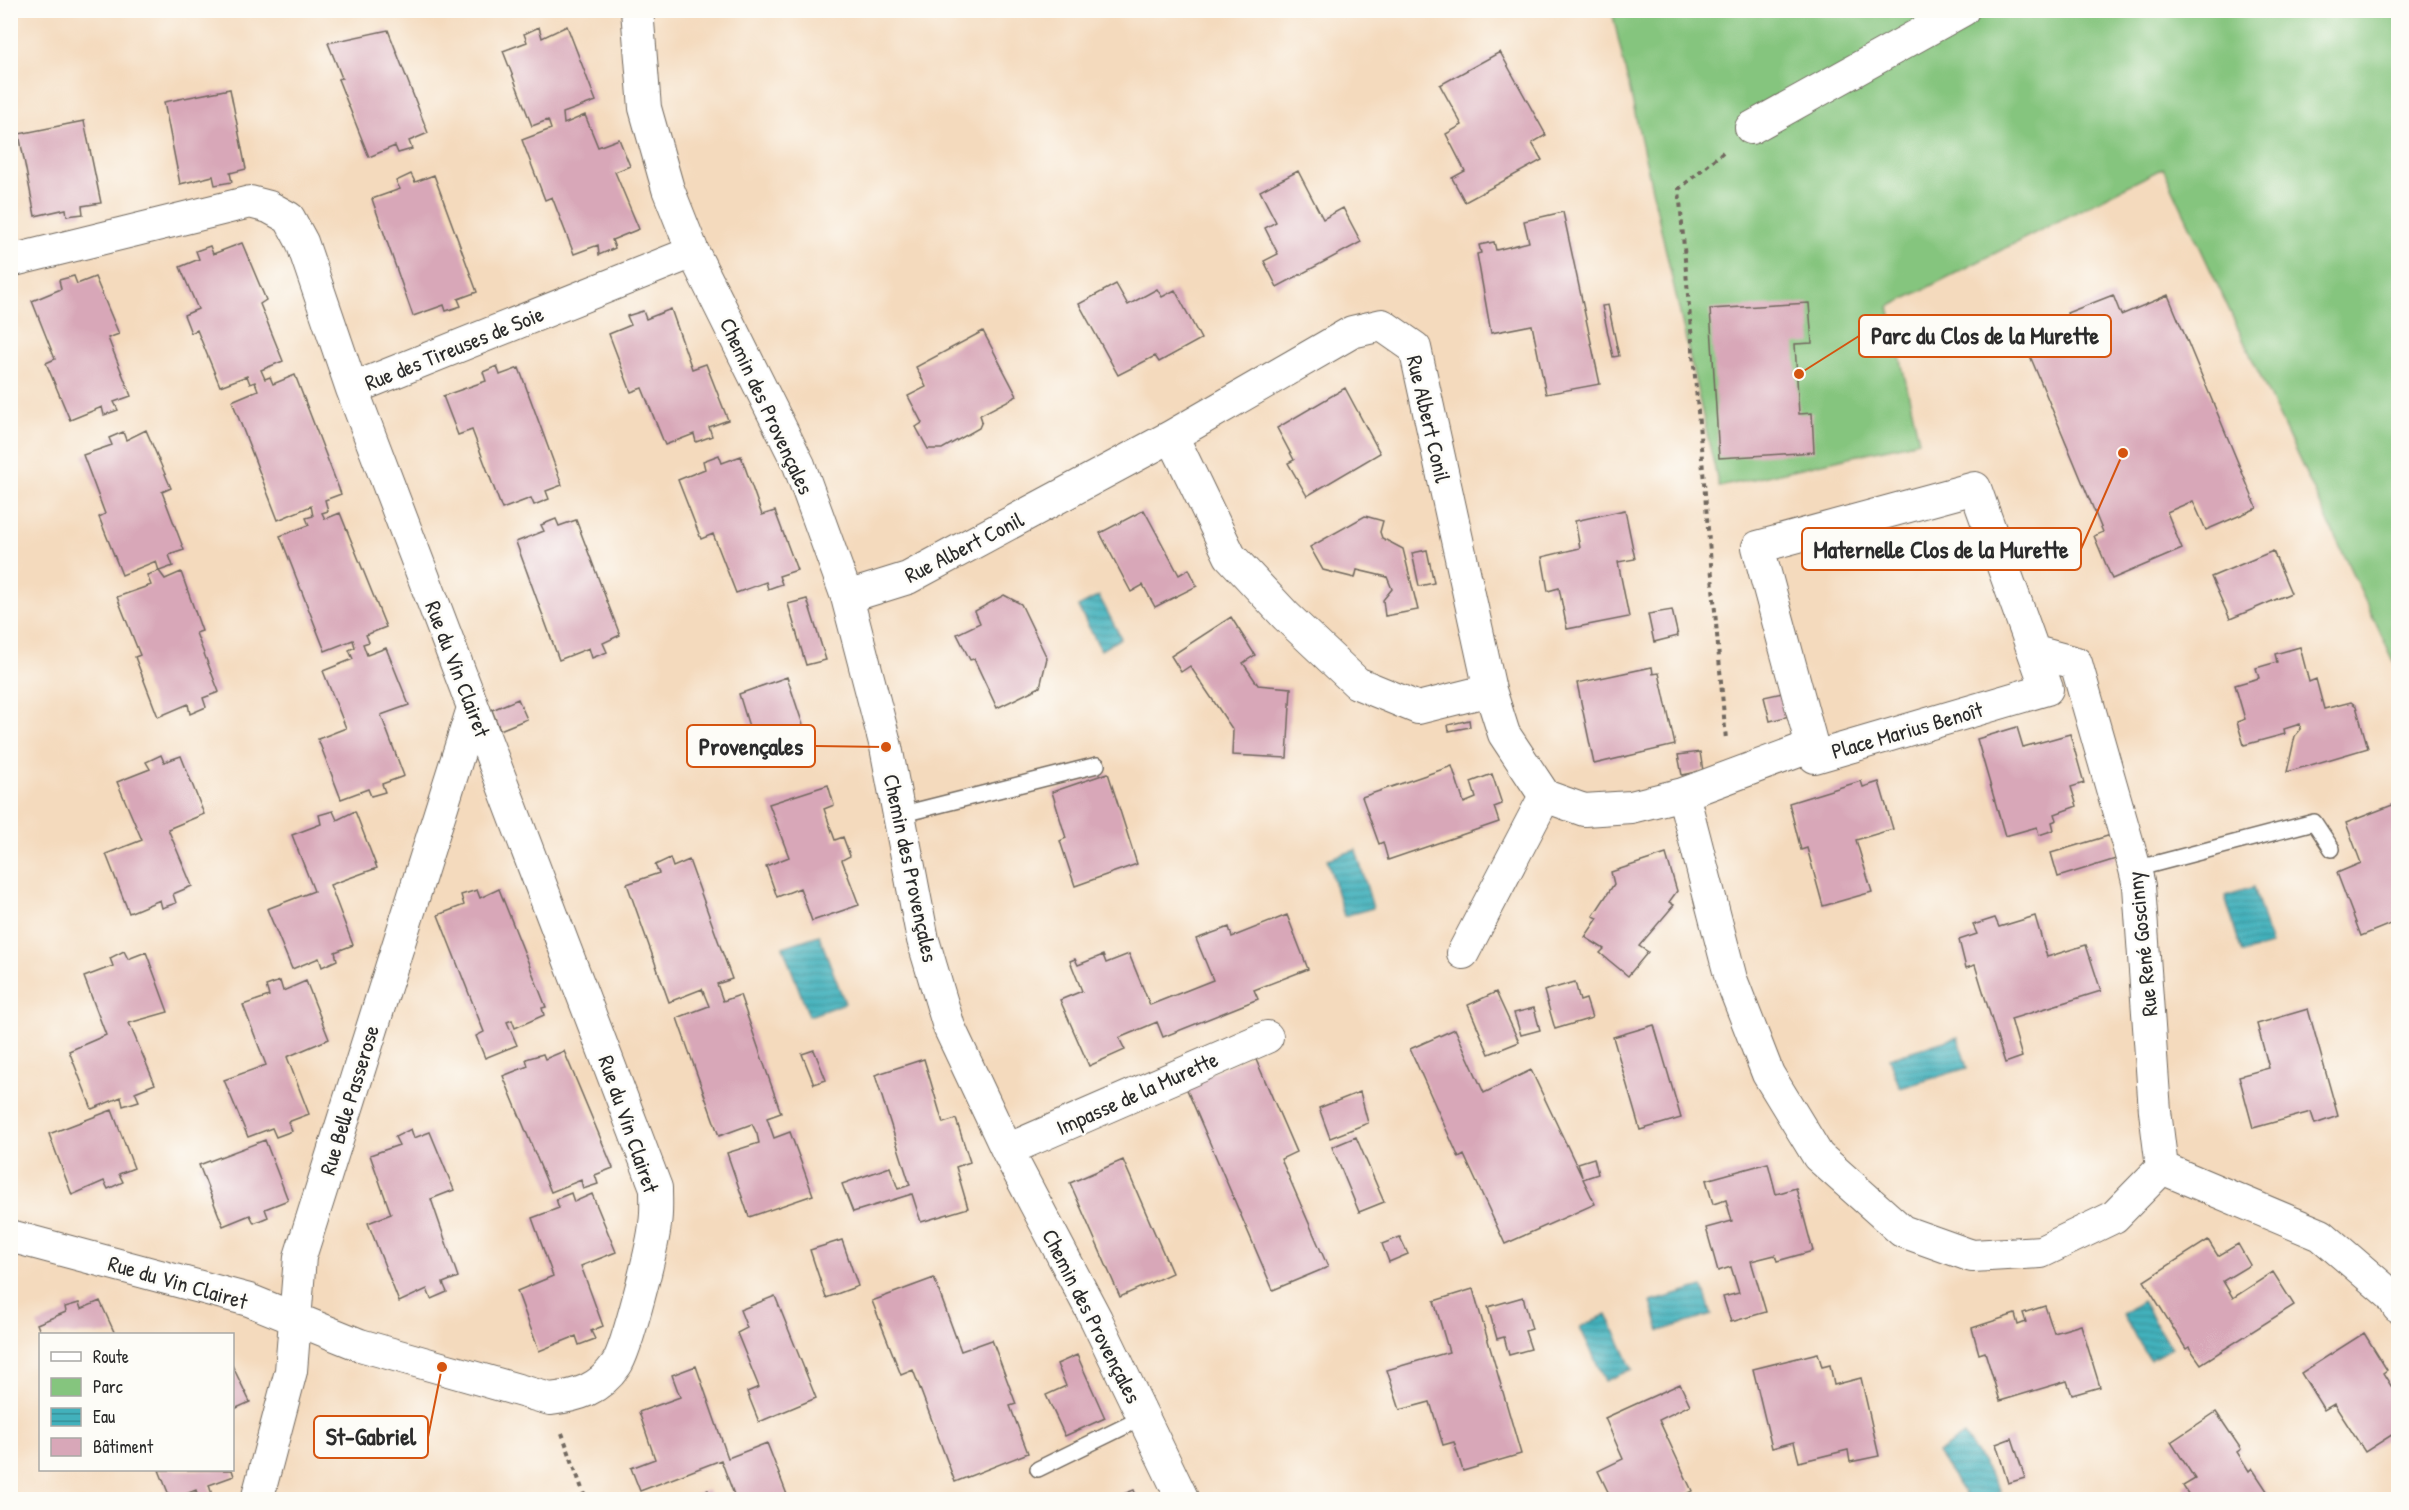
<svg xmlns="http://www.w3.org/2000/svg" width="2409" height="1510" font-family="'Patrick Hand',sans-serif">
<style>
.park{fill:#85c57e;stroke:#587854;stroke-width:1.5}
.water{fill:url(#water-rules);stroke:#366e74;stroke-width:1.5}
.building{fill:#d8a7b8}
.lines{fill:none;stroke-linecap:round;stroke-linejoin:round}
.service-casing{stroke:#71685e;stroke-width:18}
.minor-casing{stroke:#71685e;stroke-width:34}
.path{stroke:#71685e;stroke-width:4;stroke-dasharray:4.5 4.5;stroke-linecap:butt}
.service{stroke:#fff;stroke-width:15}
.minor{stroke:#fff;stroke-width:32}
.labels{text-anchor:middle;stroke-width:5;stroke-linejoin:round;paint-order:stroke}
.street-label{font-size:22px;fill:#2b2b2b;stroke:#fdfcf7}
.leader{fill:none;stroke:#d5540f;stroke-width:2}
.callout-dot{fill:#d5540f;stroke:#fdfcf7;stroke-width:2}
.callout{fill:#fdfcf7;stroke:#d5540f;stroke-width:2}
.callout-label{font-size:24px;text-anchor:middle;font-weight:bold;fill:#2b2b2b}
</style>
<defs>
<pattern id="water-rules" width="6" height="5" patternUnits="userSpaceOnUse" patternTransform="scale(1.5)"><rect width="6" height="5" fill="#42b1bc"/><path d="M0 2.5h6" fill="none" stroke="#379099"/></pattern>
</defs>
<rect width="100%" height="100%" fill="#fdfcf7"/>
<filter id="ink" filterUnits="userSpaceOnUse"><feTurbulence type="fractalNoise" baseFrequency=".0167" numOctaves="2"/><feDisplacementMap in="SourceGraphic" scale="12" xChannelSelector="R" yChannelSelector="G"/><feConvolveMatrix kernelMatrix="1 2 1 2 8 2 1 2 1" color-interpolation-filters="sRGB"/></filter>
<filter id="wash" filterUnits="userSpaceOnUse"><feTurbulence type="fractalNoise" baseFrequency=".008" numOctaves="4" result="noise"/><feDisplacementMap in="SourceGraphic" scale="24" xChannelSelector="R" yChannelSelector="G"/><feGaussianBlur stdDeviation="1.35" result="paint"/><feColorMatrix in="noise" values="0 0 0 0 0 0 0 0 0 0 0 0 0 0 0 0 0 1.4 0 .05"/><feComposite in="paint" operator="in"/></filter>
<g filter="url(#wash)">
<rect width="100%" height="100%" fill="#f4dabd"/>
<path class="park" d="M1612,11H2398V671L2163,168L1889,307L1919,441L1719,487Z"/>
<path class="water" d="M1099,596L1121,638L1101,650L1078,607Z
M1356,850L1373,908L1344,916L1327,859Z
M2254,887L2271,945L2242,953L2225,896Z
M819,935L845,1003L809,1016L783,947Z
M1958,1037L1967,1068L1900,1088L1889,1058Z
M1703,1287L1712,1315L1660,1331L1651,1302Z
M2142,1301L2171,1348L2150,1360L2122,1314Z
M1607,1314L1632,1369L1605,1381L1580,1327Z
M1964,1435L2001,1491L1988,1499H1968L1937,1453Z"/>
<g id="blocks">
<path class="building" d="M567,26L596,101L563,113L564,124L585,115L598,147L619,139L630,166L615,172L639,229L612,240L615,248L599,255L598,245L574,254L552,197L545,200L522,140L551,129L548,120L532,126L503,51L527,42L524,34L539,27L542,38Z
M388,30L428,133L409,141L412,149L398,153L395,146L369,157L338,79L342,78L328,43Z
M1500,52L1546,135L1532,143L1542,160L1465,202L1452,178L1465,171L1446,134L1462,125L1440,85Z
M230,89L246,169L230,173L232,182L215,185L213,176L180,184L164,102Z
M84,121L101,203L82,206L83,214L67,216L66,209L35,216L19,134Z
M1298,171L1323,219L1343,208L1361,242L1277,287L1264,261L1278,254L1265,228L1276,222L1260,191Z
M411,174L415,182L434,175L477,292L458,299L461,306L446,311L444,305L413,316L372,199L400,189L396,181Z
M1563,212L1600,384L1546,394L1532,325L1491,333L1477,254L1481,253L1479,245L1494,242L1496,250L1529,242L1524,221Z
M242,243L266,300L260,304L283,361L261,370L265,379L270,377L273,384L295,375L341,494L325,500L328,511L322,513L325,519L340,513L386,627L366,635L369,642L363,644L367,655L386,648L409,705L381,715L404,776L382,784L385,792L371,796L368,789L341,799L318,739L346,728L323,671L353,659L349,650L355,647L353,640L325,651L280,536L309,525L306,518L313,516L311,506L278,520L232,401L258,390L255,382L250,384L247,376L220,386L197,330L191,333L184,315L198,309L180,267L199,259L196,251L210,246L213,254Z
M74,276L77,284L95,277L119,334L108,338L131,396L114,402L118,410L104,415L102,407L70,420L46,363L55,359L32,301L61,289L59,280Z
M1116,284L1128,305L1157,289L1162,297L1175,290L1201,339L1159,362L1155,356L1118,375L1079,304Z
M2113,295L2121,315L2168,295L2257,508L2206,530L2193,501L2167,512L2182,549L2112,579L2094,536L2103,532L2028,351L2075,332L2067,313Z
M1809,303L1812,343L1795,344L1799,414L1812,413L1814,452L1719,458L1710,309Z
M1608,305L1619,356L1613,357L1602,306Z
M671,309L692,369L706,364L728,420L709,427L712,436L696,442L694,434L665,445L642,388L631,392L609,334L631,325L627,316L643,311L646,319Z
M983,331L1017,396L980,415L982,421L979,428L942,449H928L916,427L922,423L908,396L926,387L916,367Z
M497,366L500,375L519,368L562,485L546,491L549,499L534,505L531,498L502,509L472,430L458,435L443,396L486,381L483,372Z
M1345,388L1380,453L1307,496L1288,463L1294,460L1277,428Z
M146,430L171,488L162,492L184,550L169,555L173,566L159,571L165,579L181,572L202,631L196,633L219,692L203,698L206,707L190,714L188,704L158,717L135,657L140,655L117,597L151,585L147,575L159,571L156,561L122,575L99,517L105,514L83,455L112,445L109,438L123,432L126,440Z
M719,455L722,463L741,456L762,515L775,511L797,570L779,576L782,584L768,589L766,582L736,593L713,534L701,539L678,480L705,469L703,461Z
M1144,510L1179,575L1189,569L1197,586L1155,607L1143,585L1131,592L1100,533Z
M1625,510L1635,559L1618,562L1629,617L1567,629L1559,588L1548,591L1542,557L1580,548L1575,521Z
M1365,516L1383,521L1380,532L1382,538L1403,549L1418,610L1385,616L1383,600L1392,589L1387,577L1357,570L1355,578L1323,570L1310,547Z
M556,519L559,526L576,520L620,635L603,643L607,652L592,658L589,648L559,660L516,542L544,531L541,525Z
M1427,550L1434,583L1419,586L1412,553Z
M2273,551L2291,593L2230,619L2211,577Z
M1004,595L1021,604L1047,658L1040,687L997,708L974,659L970,660L957,634L980,623L975,611Z
M807,599L826,660L806,665L788,604Z
M1672,610L1678,636L1654,642L1648,614Z
M1231,617L1255,655L1243,663L1258,685L1291,688L1287,758L1232,755L1233,730L1190,666L1181,672L1171,656Z
M2300,647L2309,682L2316,679L2324,709L2351,702L2356,706L2368,748L2287,772L2295,736L2301,729L2300,724L2284,729L2285,734L2244,745L2237,722L2245,719L2235,685L2259,678L2256,668L2277,662L2275,654Z
M1652,667L1653,674L1659,673L1675,745L1594,764L1577,683Z
M787,677L808,740L758,756L739,694Z
M1787,692L1793,715L1770,721L1764,697Z
M518,699L527,719L500,730L492,710Z
M1469,720L1470,727L1449,731L1448,725Z
M2017,727L2023,747L2070,734L2084,783L2071,787L2077,806L2055,814L2057,820L2052,822L2054,830L2039,835L2037,827L2005,836L1977,739Z
M1700,752L1703,771L1682,775L1678,755Z
M161,755L164,762L181,756L204,814L168,829L192,886L173,894L176,903L162,908L160,900L129,913L106,854L142,840L117,782L150,769L146,762Z
M1452,766L1464,803L1476,798L1471,782L1492,774L1502,804L1494,807L1499,822L1388,860L1383,842L1379,844L1362,797Z
M1108,773L1137,864L1075,886L1060,841L1066,838L1052,792Z
M1861,781L1863,787L1879,782L1893,829L1856,840L1872,892L1823,906L1807,848L1801,850L1789,803Z
M828,785L834,805L824,809L835,840L843,837L850,856L842,860L859,905L812,921L800,888L777,897L766,866L789,857L769,804Z
M2395,804L2398,813V921L2361,936L2337,873L2361,863L2346,823Z
M333,811L337,820L355,811L377,868L330,885L353,945L335,952L337,960L322,967L319,958L292,969L267,909L314,891L292,835L321,824L319,815Z
M2111,835L2116,859L2058,877L2051,853Z
M1666,854L1677,891L1669,902L1674,905L1639,946L1648,952L1628,976L1600,953L1604,949L1585,937L1598,918L1593,916L1614,884L1611,872Z
M670,858L673,867L689,860L732,979L717,984L723,1001L740,995L781,1113L767,1118L774,1138L790,1132L813,1195L749,1217L727,1153L759,1143L757,1134L752,1124L719,1136L677,1018L709,1006L702,989L669,1002L627,884L659,873L655,865Z
M499,889L546,1007L542,1008L544,1015L515,1028L512,1020L507,1022L517,1045L485,1058L476,1036L484,1032L438,915L464,905L461,895L477,890L480,898Z
M1287,915L1308,969L1254,990L1258,999L1163,1037L1157,1022L1119,1038L1125,1050L1089,1066L1060,1000L1082,991L1070,961L1075,959L1078,965L1103,955L1106,963L1129,954L1150,1005L1213,980L1196,939L1229,927L1232,937Z
M2035,916L2047,957L2086,945L2101,991L2011,1019L2022,1057L2005,1063L1975,965L1966,968L1959,940L1977,934L1973,925L1995,918L1999,927Z
M124,951L128,959L146,952L168,1012L129,1023L155,1084L135,1092L139,1101L123,1106L121,1097L92,1109L69,1051L106,1035L84,977L113,966L110,958Z
M280,981L283,991L306,981L329,1039L287,1057L309,1114L288,1122L292,1131L276,1137L272,1128L248,1137L224,1080L266,1065L243,1005L269,996L266,986Z
M1575,982L1580,1001L1586,999L1592,1018L1555,1029L1544,991Z
M1496,992L1519,1042L1489,1054L1468,1005Z
M1534,1008L1540,1030L1521,1035L1514,1013Z
M2308,1009L2338,1116L2315,1124L2311,1112L2253,1128L2239,1076L2269,1068L2257,1024Z
M1654,1025L1681,1118L1640,1130L1613,1037Z
M1455,1029L1484,1093L1531,1070L1582,1177L1578,1163L1594,1158L1598,1174L1583,1179L1595,1204L1505,1244L1464,1155L1459,1158L1410,1049Z
M814,1050L826,1080L814,1084L802,1054Z
M564,1051L613,1168L595,1175L598,1184L583,1189L581,1180L551,1192L503,1076L528,1066L526,1059L543,1054L545,1059Z
M1254,1055L1296,1152L1281,1159L1328,1267L1273,1290L1185,1085Z
M924,1059L943,1123L956,1119L970,1162L956,1167L968,1208L921,1222L912,1194L853,1212L842,1184L890,1167L898,1189L910,1185L875,1075Z
M1360,1092L1368,1123L1330,1138L1319,1108Z
M112,1110L134,1168L119,1174L123,1182L108,1189L104,1181L72,1195L49,1134Z
M411,1129L414,1138L430,1132L454,1190L431,1199L458,1277L443,1283L447,1292L431,1299L427,1289L399,1302L368,1223L391,1214L370,1155L399,1145L395,1137Z
M1356,1137L1384,1202L1359,1212L1332,1147Z
M265,1140L288,1200L265,1209L268,1217L254,1223L250,1215L223,1226L199,1165Z
M1123,1160L1172,1273L1120,1297L1070,1183Z
M1768,1163L1776,1194L1796,1188L1813,1251L1777,1261L1775,1255L1751,1261L1766,1312L1731,1322L1723,1297L1739,1293L1731,1267L1718,1271L1706,1228L1732,1221L1726,1200L1713,1204L1706,1180Z
M571,1193L574,1202L592,1194L616,1252L581,1266L603,1326L591,1331L595,1339L579,1345L576,1336L539,1351L517,1291L553,1276L532,1218L559,1208L556,1199Z
M1400,1237L1408,1254L1389,1262L1382,1244Z
M842,1240L858,1286L826,1298L810,1250Z
M2208,1240L2218,1256L2238,1244L2250,1265L2223,1281L2233,1298L2273,1272L2294,1305L2201,1364L2189,1347L2186,1349L2144,1281Z
M934,1278L961,1351L992,1340L1016,1404L1010,1406L1028,1453L955,1482L913,1370L901,1375L872,1301Z
M1473,1289L1521,1454L1463,1471L1454,1442L1443,1445L1430,1402L1400,1410L1387,1370L1449,1352L1434,1301Z
M775,1296L816,1398L759,1422L747,1392L759,1387L737,1333L747,1328L740,1310Z
M1523,1297L1532,1329L1525,1331L1531,1349L1509,1355L1504,1337L1497,1339L1488,1307Z
M100,1301L115,1334H41L37,1324L66,1312L65,1307L79,1303L81,1309Z
M2045,1306L2054,1333L2081,1325L2100,1387L2072,1395L2067,1381L2000,1401L1985,1352L1979,1354L1972,1328L2015,1314L2018,1325L2026,1322L2023,1313Z
M2364,1333L2387,1370L2383,1373L2398,1397V1431L2365,1452L2334,1404L2324,1410L2301,1373Z
M1818,1353L1822,1367L1830,1365L1834,1385L1861,1378L1879,1456L1850,1462L1848,1450L1799,1462L1794,1442L1772,1448L1753,1369Z
M1077,1355L1105,1418L1065,1436L1046,1395L1066,1386L1057,1364Z
M232,1365L250,1402L232,1410Z
M696,1366L728,1458L767,1443L789,1500H736L721,1460L640,1491L631,1468L655,1459L639,1412L680,1397L672,1375Z
M1680,1384L1690,1405L1659,1420L1692,1491L1674,1500H1628L1627,1497L1612,1500L1598,1471L1623,1459L1605,1418Z
M2216,1412L2241,1449L2237,1452L2249,1471L2252,1468L2273,1500H2192L2183,1486L2195,1479L2171,1442Z
M2012,1438L2025,1478L2008,1483L1996,1444Z
M159,1470H232L234,1476L209,1485L212,1495L199,1499L196,1490L171,1500Z
M708,1490L711,1500H684V1499Z
M1134,1490L1138,1500H1110V1499Z"/>
</g>
</g>
<g filter="url(#ink)">
<use href="#blocks" fill-opacity="0" stroke="#71685e" stroke-width="1.5"/>
<g class="lines">
<g class="service-casing">
<path id="service" d="M899,815L1097,765
M2135,869L2314,822L2332,849
M1038,1469L1144,1417"/>
</g>
<g class="minor-casing">
<path id="minor" d="M637,10L645,108L668,189L693,252L799,465L847,597L886,747L923,940L949,1027L1007,1150L1096,1319L1183,1500
M1751,128L1963,10
M10,261L250,202L269,207L289,218L302,242L352,389L656,1188C656,1200 657,1212 655,1224C653,1246 627,1350 616,1365C599,1390 577,1396 550,1399L360,1345L249,1300L10,1236
M352,389L693,252
M1172,436L1352,332L1382,325L1415,348L1490,690L1504,734L1545,796L1584,810L1631,807L1683,794L1812,746
M1975,488L2047,689L1815,757L1758,547Z
M847,597L908,578L1172,436L1230,556L1286,616L1357,683L1418,708L1490,690
M2035,652L2076,663L2135,869L2139,886L2155,1111L2162,1168
M1683,794L1731,979L1768,1074L1818,1156L1902,1231L1972,1256L2041,1252L2114,1217L2162,1168L2321,1235L2392,1296L2398,1307
M1463,953L1545,796
M1007,1150L1267,1037
M257,1500L291,1371L300,1257L473,708"/>
</g>
<path class="path" d="M1723,152L1679,189L1726,740
M562,1433L586,1500"/>
<use href="#service" class="service"/>
<use href="#minor" class="minor"/>
</g>
</g>
<g class="labels">
<g class="street-label">
<text transform="translate(454 348) rotate(-22)" y="8">Rue des Tireuses de Soie</text>
<text transform="translate(767 406) rotate(65)" y="8">Chemin des Provençales</text>
<text transform="translate(1429 419) rotate(77)" y="8">Rue Albert Conil</text>
<text transform="translate(964 547) rotate(-27)" y="8">Rue Albert Conil</text>
<text transform="translate(458 669) rotate(69)" y="8">Rue du Vin Clairet</text>
<text transform="translate(1907 730) rotate(-16)" y="8">Place Marius Benoît</text>
<text transform="translate(911 868) rotate(78)" y="8">Chemin des Provençales</text>
<text transform="translate(2142 944) rotate(-96)" y="8">Rue René Goscinny</text>
<text transform="translate(1137 1093) rotate(-24)" y="8">Impasse de la Murette</text>
<text transform="translate(349 1100) rotate(-73)" y="8">Rue Belle Passerose</text>
<text transform="translate(629 1124) rotate(71)" y="8">Rue du Vin Clairet</text>
<text transform="translate(178 1282) rotate(16)" y="8">Rue du Vin Clairet</text>
<text transform="translate(1092 1316) rotate(63)" y="8">Chemin des Provençales</text>
</g>
</g>
<path class="leader" d="M1799 374L1859 336M2123 453L2081 549M886 747L815 746M442 1367L428 1437"/>
<g class="callout-dot">
<circle cx="1799" cy="374" r="6"/>
<circle cx="2123" cy="453" r="6"/>
<circle cx="886" cy="747" r="6"/>
<circle cx="442" cy="1367" r="6"/>
</g>
<g class="callout">
<rect x="1859" y="315" width="252" height="42" rx="6"/>
<rect x="1802" y="528" width="279" height="42" rx="6"/>
<rect x="687" y="725" width="128" height="42" rx="6"/>
<rect x="314" y="1416" width="114" height="42" rx="6"/>
</g>
<g class="callout-label">
<text x="1985" y="344">Parc du Clos de la Murette</text>
<text x="1941" y="558">Maternelle Clos de la Murette</text>
<text x="751" y="755">Provençales</text>
<text x="371" y="1445">St-Gabriel</text>
</g>
<rect width="2409" height="1510" fill="none" stroke="#fdfcf7" stroke-width="36"/>
<rect x="39" y="1333" width="195" height="138" fill="#fdfcf7" stroke="#a9a8a5" stroke-width="1.5"/>
<rect x="51" y="1352" width="30" height="9" fill="#ffffff" stroke="#a9a8a5" stroke-width="1.5"/>
<text x="93" y="1363" font-size="18" fill="#2b2b2b">Route</text>
<rect x="51" y="1378" width="30" height="18" fill="#85c57e" stroke="#a9a8a5" stroke-width="1.5"/>
<text x="93" y="1393" font-size="18" fill="#2b2b2b">Parc</text>
<rect x="51" y="1408" width="30" height="18" fill="url(#water-rules)" stroke="#a9a8a5" stroke-width="1.5"/>
<text x="93" y="1423" font-size="18" fill="#2b2b2b">Eau</text>
<rect x="51" y="1438" width="30" height="18" fill="#d8a7b8" stroke="#a9a8a5" stroke-width="1.5"/>
<text x="93" y="1453" font-size="18" fill="#2b2b2b">Bâtiment</text>
</svg>
